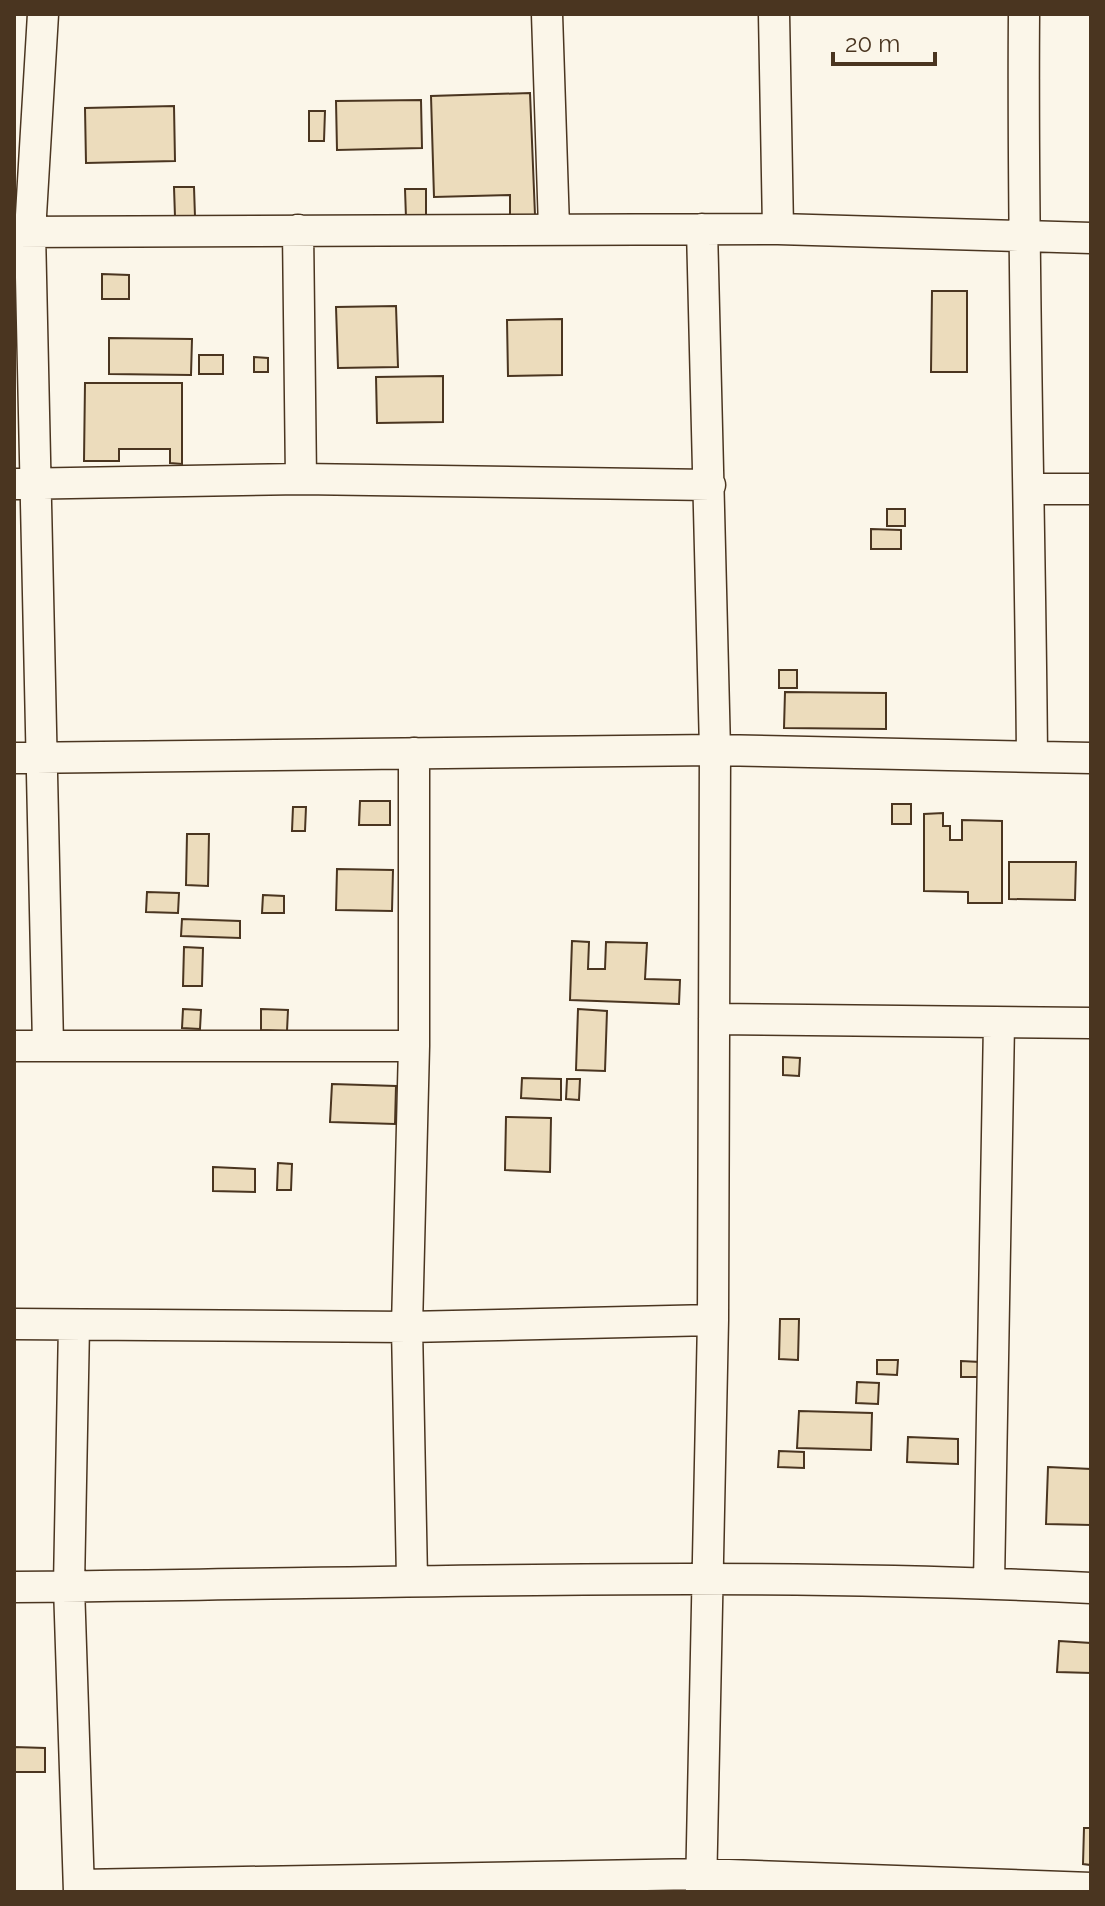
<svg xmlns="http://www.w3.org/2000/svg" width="1105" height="1906" font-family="Raleway,sans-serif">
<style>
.building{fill:#ecdcbc;stroke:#4a3520;stroke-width:2}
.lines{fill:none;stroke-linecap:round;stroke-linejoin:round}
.street-casing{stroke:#4a3520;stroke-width:33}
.street{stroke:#fbf6e9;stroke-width:30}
</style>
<rect width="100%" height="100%" fill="#fbf6e9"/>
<path class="building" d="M530,93L535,215L510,216V195L434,197L431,96Z
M421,100L422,148L337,150L336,101Z
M174,106L175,161L86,163L85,108Z
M309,111H325L324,141H309Z
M174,187H194L195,217H175Z
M405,189H426V217L406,218Z
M102,274L129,275V299H102Z
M932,291H967V372H931Z
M396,306L398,367L338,368L336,307Z
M562,319V375L508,376L507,320Z
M109,338L192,339L191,375L109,374Z
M199,355H223V374H199Z
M254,357L268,358V372H254Z
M443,376V422L377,423L376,377Z
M85,383H182V464L170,463V449H119V461H84Z
M887,509H905V526H887Z
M871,529L901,530V549H871Z
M779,670H797V688H779Z
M785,692L886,693V729L784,728Z
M360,801H390V825H359Z
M892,804H911V824H892Z
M293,807H306L305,831H292Z
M943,813V826H950V840H962V820L1002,821V903H968V892L924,891V814Z
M187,834H209L208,886L186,885Z
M1009,862H1076L1075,900L1009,899Z
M337,869L393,870L392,911L336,910Z
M147,892L179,893L178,913L146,912Z
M263,895L284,896V913H262Z
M182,919L240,921V938L181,936Z
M572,941L589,942L588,969H605L606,942L647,943L645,979L680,980L679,1004L570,1000Z
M184,947L203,948L202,986H183Z
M183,1009L201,1010L200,1029L182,1028Z
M261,1009L288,1010L287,1031L261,1030Z
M578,1009L607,1011L605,1071L576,1070Z
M783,1057L800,1058L799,1076L783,1075Z
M522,1078L561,1079V1100L521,1098Z
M567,1079H580L579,1100L566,1099Z
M332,1084L396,1086L395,1124L330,1122Z
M506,1117L551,1118L550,1172L505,1170Z
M278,1163L292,1164L291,1190H277Z
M213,1167L255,1169V1192L213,1191Z
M780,1319H799L798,1360L779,1359Z
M877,1360H898L897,1375L877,1374Z
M961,1361L980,1362V1377H961Z
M857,1382L879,1383L878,1404L856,1403Z
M799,1411L872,1413L871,1450L797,1448Z
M908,1437L958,1439V1464L907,1462Z
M779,1451L804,1452V1468L778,1467Z
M1048,1467L1091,1469V1525L1046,1524Z
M1059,1641L1091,1643V1673L1057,1672Z
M14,1747L45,1748V1772H14Z
M1084,1828H1091V1865L1083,1864Z"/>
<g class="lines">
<g class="street-casing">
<path id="street" d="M43,14L30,232L48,1045
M547,14L554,228
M774,14L778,229
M1024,14C1022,262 1030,509 1032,757
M298,230L301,479
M14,232L778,229L1091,238
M14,484L301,479L710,485
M1030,489H1091
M14,758L715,750L1091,758
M714,1019L1091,1023
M14,1046H414
M14,1324L407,1327L713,1320
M74,1325L69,1586L79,1892
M412,1579L407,1327L414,1046V753
M989,1583L999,1023
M14,1587C373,1584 732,1570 1091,1588
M79,1885L701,1874L1091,1888
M701,1892L713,1320L715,750L702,229"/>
</g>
<use href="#street" class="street"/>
</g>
<rect width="1105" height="1906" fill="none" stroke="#4a3520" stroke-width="32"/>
<path d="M833 52v12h102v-12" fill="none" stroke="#4a3520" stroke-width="4"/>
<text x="845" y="52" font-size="24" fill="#4a3520" stroke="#fbf6e9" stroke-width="6" paint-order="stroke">20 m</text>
</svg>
